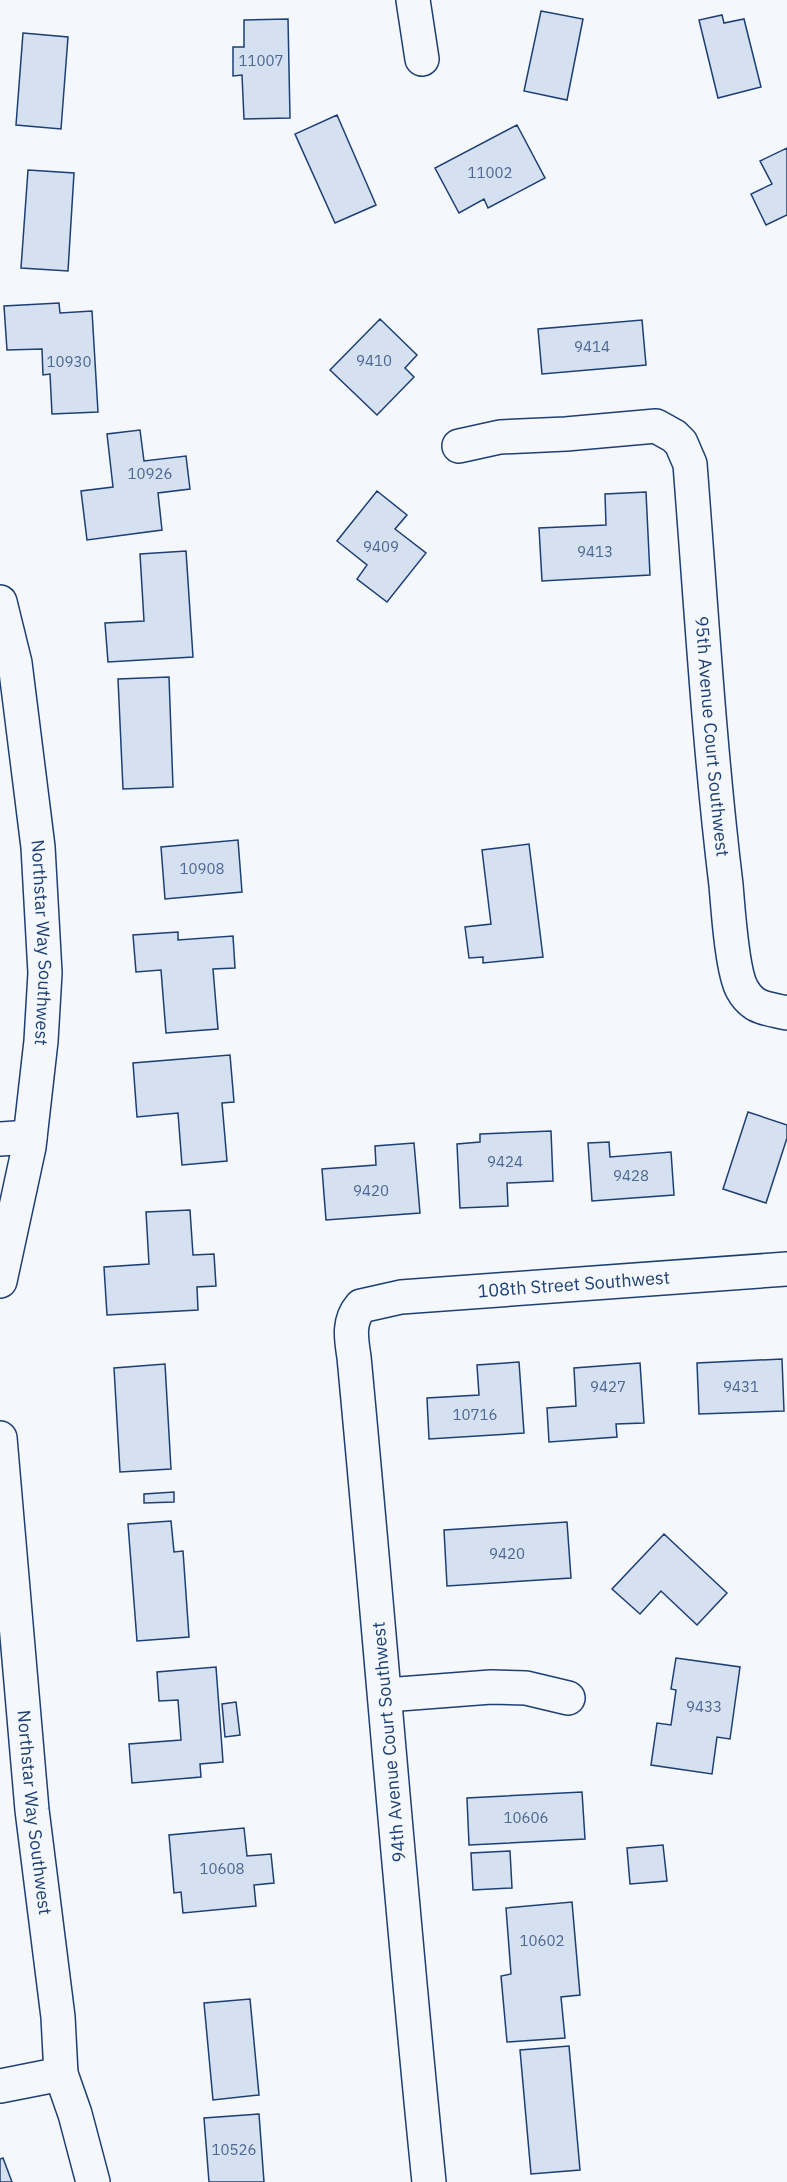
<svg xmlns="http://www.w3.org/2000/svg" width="787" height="2182" font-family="'IBM Plex Sans',sans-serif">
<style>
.building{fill:#d5e0f0;stroke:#1d3f73;stroke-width:1.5}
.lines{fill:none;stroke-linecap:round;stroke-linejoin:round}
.minor-casing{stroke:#1d3f73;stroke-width:36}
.minor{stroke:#f4f7fb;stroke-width:33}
.labels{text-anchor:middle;stroke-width:4.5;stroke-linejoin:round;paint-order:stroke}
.number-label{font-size:15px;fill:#4b6792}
.street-label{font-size:18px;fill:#1d3f73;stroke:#f4f7fb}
</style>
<rect width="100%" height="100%" fill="#f4f7fb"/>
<path class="building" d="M541,11L583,19L567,100L524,91Z
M722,15L724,23L744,19L761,87L718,98L699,20Z
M288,19L290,118L244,119L242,75L233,76V47H244V20Z
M23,33L68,37L61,129L16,125Z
M337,115L376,205L335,223L295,134Z
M517,125L545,178L488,208L484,199L459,213L435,168Z
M787,148V215L766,225L751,194L772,184L760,161Z
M28,170L74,173L68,271L21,268Z
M59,303L60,313L92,311L98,412L52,414L50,374L43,375L42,349L7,350L4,306Z
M380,319L417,355L405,368L414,377L377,415L330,370Z
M642,320L646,365L542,374L538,329Z
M140,430L144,461L186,456L190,489L158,493L162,530L87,540L81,491L113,487L107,434Z
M377,491L407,515L395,529L426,553L387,602L357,579L367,565L337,541Z
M646,492L650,575L542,581L539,528L606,525L605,494Z
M186,551L193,657L108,662L105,623L144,621L140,554Z
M169,677L173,787L123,789L118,679Z
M238,840L242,892L165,899L161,847Z
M529,844L543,957L483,963V957L469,958L465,927L491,924L482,850Z
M178,932V940L233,936L235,968L213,969L218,1029L166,1033L161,970L136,972L133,935Z
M230,1055L234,1102L222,1103L227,1161L182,1165L178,1113L137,1117L133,1063Z
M748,1112L787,1125V1138L766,1203L723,1189Z
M551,1131L553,1181L507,1183L508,1206L460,1208L457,1144L480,1142V1134Z
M609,1142L610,1157L671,1152L674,1195L592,1201L588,1143Z
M414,1143L420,1213L326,1220L322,1169L376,1165L375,1146Z
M190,1210L193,1255L214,1254L216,1286L197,1287L198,1310L107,1315L104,1267L149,1264L146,1212Z
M782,1359L784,1411L699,1414L697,1363Z
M519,1362L524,1433L429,1439L427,1398L479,1395L477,1365Z
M640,1363L644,1423L616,1424L617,1437L549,1442L547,1408L576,1406L574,1368Z
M165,1364L171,1469L120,1472L114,1368Z
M174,1492V1502L144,1503V1494Z
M171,1521L174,1552L183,1551L189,1637L137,1641L128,1524Z
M567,1522L571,1578L447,1586L444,1530Z
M664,1534L727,1593L697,1625L661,1591L640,1614L612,1589Z
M676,1658L740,1667L730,1739L717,1737L712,1774L651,1765L657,1723L671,1725L676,1690L671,1689Z
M216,1667L223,1762L200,1764L201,1777L132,1783L129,1744L181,1740L178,1700L159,1701L157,1672Z
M236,1702L240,1735L225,1737L222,1704Z
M582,1792L585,1839L469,1845L467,1798Z
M244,1828L247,1856L271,1854L274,1883L254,1885L256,1906L183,1913L181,1892L174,1893L169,1835Z
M663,1845L667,1881L630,1884L627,1848Z
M510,1851L512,1888L473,1890L471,1853Z
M572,1902L580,1995L561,1997L565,2038L507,2042L501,1976L511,1974L506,1908Z
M250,1999L259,2095L213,2100L204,2003Z
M569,2046L580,2170L531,2174L520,2050Z
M259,2114L264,2182H209L204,2118Z
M3,2158L12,2182H0V2159Z"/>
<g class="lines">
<g class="minor-casing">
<g id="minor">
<path d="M413,0L422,59"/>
<path id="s1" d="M459,446L500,437L566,434L656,426L674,436L681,443L690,464C701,604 709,745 726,885C728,908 732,971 742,989C753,1009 766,1008 787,1013"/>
<path id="s2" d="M0,602L15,663L38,847L45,973L41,1041L29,1147L0,1281"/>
<path d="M0,1139L30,1137"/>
<path id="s3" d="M0,1438L32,1810L58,2017L61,2074L75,2114L93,2182"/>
<path d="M386,1695L491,1687L526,1688L568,1698"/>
<path d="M0,2086L61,2074"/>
<path id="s4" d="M429,2182C401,1907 380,1632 354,1357C351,1338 348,1321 361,1306L401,1297L787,1269"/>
</g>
</g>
<use href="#minor" class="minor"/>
</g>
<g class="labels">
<g class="number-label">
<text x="261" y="66">11007</text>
<text x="490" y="178">11002</text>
<text x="592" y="352">9414</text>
<text x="374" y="366">9410</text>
<text x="69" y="367">10930</text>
<text x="150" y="479">10926</text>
<text x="381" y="552">9409</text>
<text x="595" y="557">9413</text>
<text x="202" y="874">10908</text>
<text x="505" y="1167">9424</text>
<text x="631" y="1181">9428</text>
<text x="371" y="1196">9420</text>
<text x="608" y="1392">9427</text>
<text x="741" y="1392">9431</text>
<text x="475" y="1420">10716</text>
<text x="507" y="1559">9420</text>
<text x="704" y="1712">9433</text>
<text x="526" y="1823">10606</text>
<text x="222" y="1874">10608</text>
<text x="542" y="1946">10602</text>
<text x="234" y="2155">10526</text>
</g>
<g class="street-label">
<text dy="6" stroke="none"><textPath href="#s1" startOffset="525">95th Avenue Court Southwest</textPath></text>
<text dy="6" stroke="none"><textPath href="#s2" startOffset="344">Northstar Way Southwest</textPath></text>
<text dy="6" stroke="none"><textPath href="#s4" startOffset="1096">108th Street Southwest</textPath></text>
<text transform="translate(389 1742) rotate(-95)" y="6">94th Avenue Court Southwest</text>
<text dy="6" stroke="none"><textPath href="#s3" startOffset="376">Northstar Way Southwest</textPath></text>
</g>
</g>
</svg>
